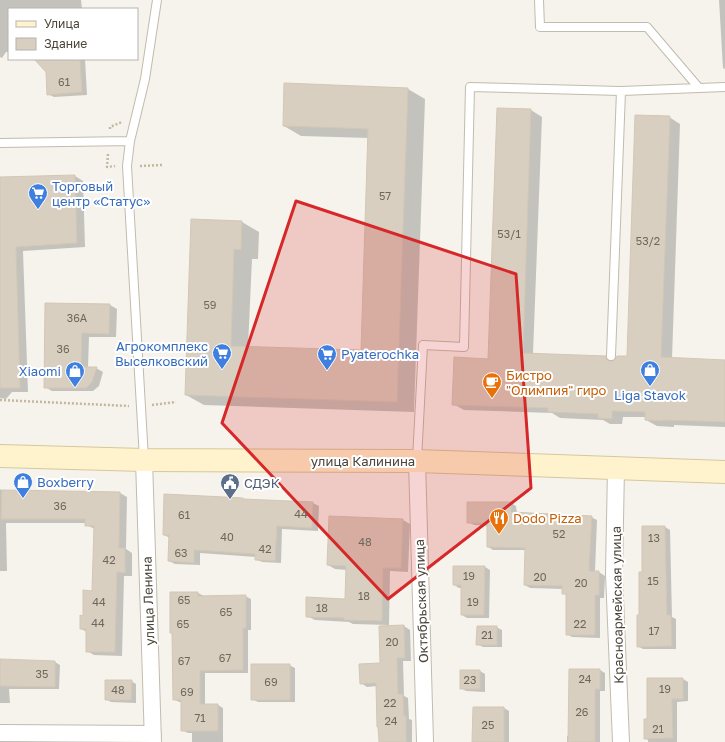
<svg xmlns="http://www.w3.org/2000/svg" width="725" height="742" font-family="'Golos Text',sans-serif">
<style>
.shadow{fill:#0003}
.building{fill:#d8cfc1;stroke:#d3c7b4}
.lines{fill:none;stroke-linecap:round;stroke-linejoin:round}
.lane-casing{stroke:#c2bbae;stroke-width:10}
.street-casing{stroke:#c2bbae;stroke-width:18}
.secondary-casing{stroke:#d6c79b;stroke-width:24}
.path{stroke:#c4b79f;stroke-width:2.5;stroke-dasharray:2 2;stroke-linecap:butt}
.lane{stroke:#fff;stroke-width:8}
.street{stroke:#fff;stroke-width:16}
.secondary{stroke:#fff3cd;stroke-width:22}
.marked{fill:#d62828;fill-opacity:0.2;stroke:#d62828;stroke-width:3;stroke-linejoin:round}
.labels{text-anchor:middle;stroke-width:4;stroke-linejoin:round;paint-order:stroke}
.number-label{font-size:11px;fill:#6e675b}
.shop-label{font-size:13px;fill:#366cbe;stroke:#fff;text-anchor:start}
.food-label{font-size:13px;fill:#c56008;stroke:#fff;text-anchor:start}
.street-label{font-size:13px;fill:#4b4439;stroke:#fff}
.service-label{font-size:13px;fill:#4e5e75;stroke:#fff;text-anchor:start}
</style>
<rect width="100%" height="100%" fill="#f6f3ec"/>
<path class="shadow" d="M0,0H81L82,9H9V52H6L2,58L0,57Z
M719,0H725V69L723,68Z
M44,59H85L87,95L54,97L48,94L47,72Z
M408,89L425,99L414,412L204,405L186,395L242,222L259,232L258,259H252L248,347L362,351L369,138L301,136L284,126Z
M531,110L542,117L533,354L605,357L614,361L628,357L669,117L680,124L672,359L725,361V427L674,425V427L657,426L646,420V417H623L622,424H610L603,420L560,418L552,413L464,410L453,404L489,360Z
M75,176L83,181L85,247L23,251L28,392H12L6,399L0,398V178Z
M46,304L110,305L117,309L116,337H89L88,368H96L103,372L99,386L93,391H52L45,387Z
M0,489L5,492L120,493L127,497L126,549L132,553V576H124L122,656L94,655L87,651V632L81,629L84,617L93,592L95,529L86,525V523H6L7,571H0Z
M243,499L313,503L319,506L318,531L282,529L281,563L262,562L256,559V557L200,553V565L175,564L169,561L170,538L164,535Z
M511,503L516,506L517,514L591,517L597,520L595,572H599L605,576L604,598H600V638L572,637L567,634V595L563,593V589L530,588L525,585L526,550H493L488,547V526L474,525L468,522Z
M403,520L410,524L408,572L390,571L389,625L353,624L349,622L315,620L307,616L346,600L347,570L335,569L328,565Z
M643,527H665L670,530L672,617L676,619V649H643L638,646L644,573Z
M485,567L490,570L489,618H467L462,615V588H459L454,585Z
M198,593L204,596H245L251,599V630H248V673H205V705H218L223,708V742H192V733H188L182,730V702H179L174,699L173,633L171,632Z
M404,626L410,630L411,661H403L404,696L408,698L409,719L412,720V742H380L377,686L367,687L361,683L381,664Z
M496,627L502,630V647H483L477,644Z
M0,661L55,662L60,665L59,689H9L10,703H0Z
M289,665L295,668V702H258L252,699Z
M600,670L605,673V691H600V742H567V736H569Z
M480,671L485,674V692L466,691L461,688Z
M683,679L688,682V701L677,702V742H648V740L645,738L648,720Z
M131,681L136,684V703L111,702L106,699Z
M504,708L509,711V742H473Z"/>
<path class="building" d="M34,59H80L82,92L47,95L46,72Z
M284,83L408,88L397,402L185,395L191,219L242,221L241,250L234,249L231,346L361,350L368,129L283,126Z
M497,108L531,109L523,353L606,356V359L610,361H614L617,356H627L635,115L670,116L661,357L725,360V422L663,420V421L645,420V412L612,411V419L598,418V414L548,412V408L452,405L454,357L488,359Z
M75,175L77,243L16,247L20,388H0V177Z
M45,303L110,304L109,334L82,333L81,367H97L92,382L86,388H44Z
M2,490L120,492L119,548H125V573L117,572L115,652H86V629H80V615L83,616V590L92,591L94,526H85V519H1Z
M164,494L224,497L243,498V499L313,502L312,528L277,526L275,561L255,560V554L194,550V563L168,561L169,535H163Z
M467,502H511V512L592,516L589,571H599V595H595V635H566V594H562V586L524,585L525,548L487,547V523H467Z
M329,516L403,519L401,568H383L382,621L344,620V618L306,617V597L345,599L346,566L327,565Z
M642,526H665L667,615H671L672,646L637,647V615H639V572H642Z
M453,566H485L484,615H461V585H453Z
M170,592H198V596L246,595V628H243V670L200,671V704H218V731H181V700H173L172,633H170Z
M404,625L405,658H397L398,694H403L404,716H406V742H379L378,727H377L376,683L360,684L359,664L380,663L379,626Z
M477,626H497V645H476Z
M0,659L55,661V687L0,686Z
M251,664H290V700H251Z
M569,669H600V689H595V742H568Z
M460,670H480V689H460Z
M647,678H683V699H672L673,738L644,739V719H647Z
M105,680H132L131,700H105Z
M473,707H504V742H472Z"/>
<g class="lines">
<g class="lane-casing">
<path id="lane" d="M539,0L540,27H647L699,88L725,87
M621,91L699,88
M0,143L130,141
M144,459L127,166L130,141L145,79L157,0
M417,460L423,345L464,347L470,87L621,91L611,356"/>
</g>
<g class="street-casing">
<path id="street" d="M144,460L153,742
M417,461L425,742
M616,468L614,574L621,742
M0,733L153,734"/>
</g>
<g class="secondary-casing">
<path id="secondary" d="M0,456L144,460L417,461L725,472"/>
</g>
<path class="path" d="M110,129V127L122,122
M108,154L107,167L115,166
M140,166L162,165
M0,400L129,406
M152,405L176,402"/>
<use href="#lane" class="lane"/>
<use href="#street" class="street"/>
<use href="#secondary" class="secondary"/>
</g>
<path class="marked" d="M296,201L516,274L531,488L388,599L222,423Z"/>
<defs>
<g id="supermarket-pin" transform="scale(1)"><path d="M0 17L-7.5 6A9.5 9.5 0 1 1 7.5 6Z" fill="#3f7fe0" stroke="#fff"/><path d="M-6-5.5h2.5l.6 2H6L4.5 2H-2.5L-4.4-4H-6ZM-1.5 3.2a1.3 1.3 0 1 0 .1 0ZM3 3.2a1.3 1.3 0 1 0 .1 0Z" fill="#fff"/></g>
<g id="shop-pin" transform="scale(1)"><path d="M0 17L-7.5 6A9.5 9.5 0 1 1 7.5 6Z" fill="#3f7fe0" stroke="#fff"/><path d="M-5-2.5h2.3a2.7 3.5 0 0 1 5.4 0H5L5.5 6h-11ZM-1.5-2.5h3a1.5 2.3 0 0 0-3 0Z" fill="#fff"/></g>
<g id="cafe-pin" transform="scale(1)"><path d="M0 17L-7.5 6A9.5 9.5 0 1 1 7.5 6Z" fill="#e8710a" stroke="#fff"/><path d="M-5.5-4.5H6V0H3Q3 3.5 0 3.5H-2.5Q-5.5 3.5-5.5 0ZM3-3.2v2h1.7v-2ZM-6 4.5H4V6H-6Z" fill="#fff"/></g>
<g id="civic-pin" transform="scale(1)"><path d="M0 17L-7.5 6A9.5 9.5 0 1 1 7.5 6Z" fill="#5c6f8a" stroke="#fff"/><path d="M-.6-6.5H3V-4.5H.6V-3L4-1V1h2V6H-6V1h2V-1L-.6-3ZM-1.2 2.5V6h2.4V2.5Z" fill="#fff"/></g>
<g id="restaurant-pin" transform="scale(1)"><path d="M0 17L-7.5 6A9.5 9.5 0 1 1 7.5 6Z" fill="#e8710a" stroke="#fff"/><path d="M-5-6h1v4h1v-4h1v4h1v-4h1v5L-1.5 .5V6h-2V.5L-5-1ZM5-6V6H3V1.5H1.5Q1.5-4 5-6Z" fill="#fff"/></g>
</defs>
<g fill-rule="evenodd">
<use href="#supermarket-pin" x="38" y="193"/>
<use href="#supermarket-pin" x="222" y="353"/>
<use href="#supermarket-pin" x="327" y="354"/>
<use href="#shop-pin" x="650" y="370"/>
<use href="#shop-pin" x="75" y="371"/>
<use href="#cafe-pin" x="492" y="382"/>
<use href="#shop-pin" x="23" y="482"/>
<use href="#civic-pin" x="230" y="483"/>
<use href="#restaurant-pin" x="499" y="518"/>
</g>
<g class="labels">
<g class="number-label">
<text x="64" y="86">61</text>
<text x="385" y="200">57</text>
<text x="509" y="238">53/1</text>
<text x="648" y="245">53/2</text>
<text x="210" y="309">59</text>
<text x="77" y="322">36А</text>
<text x="63" y="353">36</text>
<text x="60" y="510">36</text>
<text x="301" y="518">44</text>
<text x="184" y="519">61</text>
<text x="559" y="538">52</text>
<text x="227" y="541">40</text>
<text x="654" y="542">13</text>
<text x="365" y="546">48</text>
<text x="265" y="553">42</text>
<text x="181" y="557">63</text>
<text x="109" y="564">42</text>
<text x="469" y="580">19</text>
<text x="540" y="581">20</text>
<text x="653" y="585">15</text>
<text x="581" y="587">20</text>
<text x="364" y="600">18</text>
<text x="184" y="604">65</text>
<text x="99" y="606">44</text>
<text x="473" y="606">19</text>
<text x="322" y="612">18</text>
<text x="226" y="616">65</text>
<text x="98" y="627">44</text>
<text x="183" y="628">65</text>
<text x="580" y="628">22</text>
<text x="654" y="635">17</text>
<text x="487" y="639">21</text>
<text x="392" y="646">20</text>
<text x="225" y="662">67</text>
<text x="184" y="665">67</text>
<text x="42" y="678">35</text>
<text x="585" y="683">24</text>
<text x="470" y="684">23</text>
<text x="271" y="686">69</text>
<text x="665" y="693">19</text>
<text x="118" y="694">48</text>
<text x="187" y="696">69</text>
<text x="390" y="707">22</text>
<text x="582" y="716">26</text>
<text x="200" y="722">71</text>
<text x="391" y="725">24</text>
<text x="488" y="729">25</text>
<text x="658" y="733">21</text>
</g>
<g class="shop-label">
<text x="52" y="191">Торговый<tspan x="52" dy="15">центр «Статус»</tspan></text>
<text x="208" y="351" text-anchor="end">Агрокомплекс<tspan x="208" dy="15">Выселковский</tspan></text>
<text x="341" y="359">Pyaterochka</text>
<text x="61" y="376" text-anchor="end">Xiaomi</text>
<text x="650" y="400" text-anchor="middle">Liga Stavok</text>
<text x="37" y="487">Boxberry</text>
</g>
<g class="food-label">
<text x="506" y="380">Бистро<tspan x="506" dy="15">"Олимпия" гиро</tspan></text>
<text x="513" y="523">Dodo Pizza</text>
</g>
<g class="street-label">
<text x="363" y="466">улица Калинина</text>
<text transform="translate(148 601) rotate(-92)" y="5">улица Ленина</text>
<text transform="translate(421 601) rotate(-92)" y="5">Октябрьская улица</text>
<text transform="translate(617 605) rotate(-91)" y="5">Красноармейская улица</text>
</g>
<g class="service-label">
<text x="244" y="488">СДЭК</text>
</g>
</g>
<rect x="8" y="8" width="130" height="52" fill="#ffffff" stroke="#b7b4b0"/>
<rect x="16" y="21" width="20" height="6" fill="#fff3cd" stroke="#b7b4b0"/>
<text x="44" y="28" font-size="12" fill="#4b4439">Улица</text>
<rect x="16" y="38" width="20" height="12" fill="#d8cfc1" stroke="#b7b4b0"/>
<text x="44" y="48" font-size="12" fill="#4b4439">Здание</text>
</svg>
